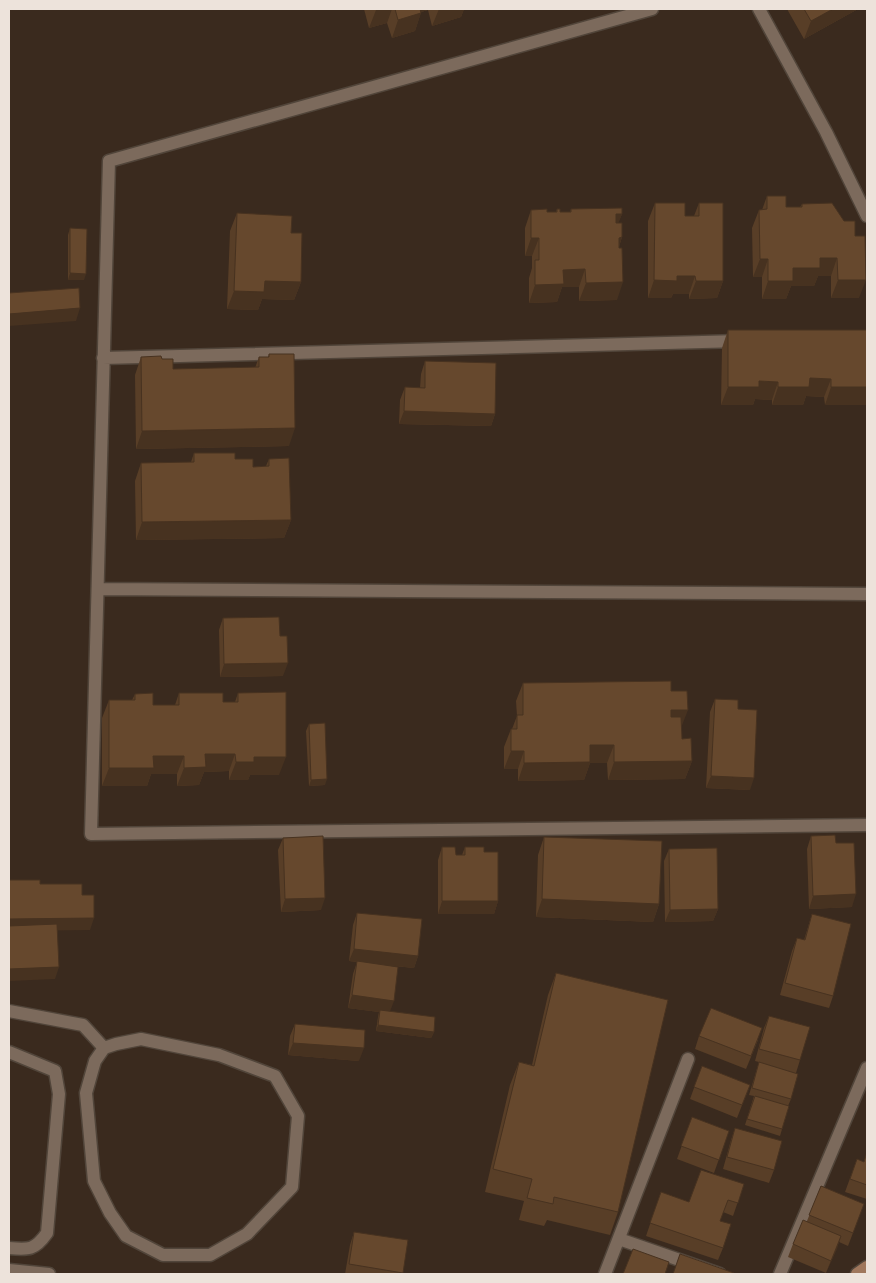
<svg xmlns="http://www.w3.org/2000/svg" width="876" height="1283" font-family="Merriweather,serif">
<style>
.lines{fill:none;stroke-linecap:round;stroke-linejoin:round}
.street-casing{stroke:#51453a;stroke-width:15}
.secondary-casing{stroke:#51453a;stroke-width:15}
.street{stroke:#7c6a5c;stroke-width:12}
.secondary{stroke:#9f775c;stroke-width:12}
.wall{fill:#583e27}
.shaded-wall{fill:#473220}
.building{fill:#66482d;stroke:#473220}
</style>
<rect width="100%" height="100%" fill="#3a2a1e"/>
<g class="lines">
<g class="street-casing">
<path id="street" d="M652,9L109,161L91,834L867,825
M759,9L826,132L867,216
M103,358L740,341
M98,589L867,594
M9,1011L83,1025L104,1048L116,1044L141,1039L219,1055L275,1076L298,1116L292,1187L247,1234L210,1255H163L126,1236L110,1213L94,1181L86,1093L95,1061L104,1048
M9,1052L55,1071L59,1094L47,1233C35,1250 29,1250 9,1248
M619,1239L720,1274
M9,1270L49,1274
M605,1274L688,1059
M780,1274L867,1068"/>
</g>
<g class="secondary-casing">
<path id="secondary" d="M857,1274L867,1267"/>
</g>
<use href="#street" class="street"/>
<use href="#secondary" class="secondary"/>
</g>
<path class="wall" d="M364,9H464L461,17L432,26L428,10L421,12L415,31L392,38L387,23L369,28Z
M787,9H858L804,39Z
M767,196L786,207H800L802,204L844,221L855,236L859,298H831V276H818L814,286H791L786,299H762V277H753L752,228L759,210H762Z
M655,203L685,216H694L699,203L723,281L717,298L689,299V294H673L671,298H648V221Z
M557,209L560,212H570L571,209L622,214L618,223L622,237L619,247L617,300L579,301V287H562L557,302L529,303V278L532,268V256H525V228L531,210L547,212H556Z
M237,213L291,233L301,282L294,300L262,299L258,310L227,309L230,231Z
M70,228L84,280H68V235Z
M728,330H867L825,405L824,397L806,396L803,405H772V400L755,399L753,405H721L722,348Z
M269,354L289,446L136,449L135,375L141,357L162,359L173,369L255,368L259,357H268Z
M425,361L495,414L491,426L399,424L400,400L405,387L420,388L421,374Z
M194,453L235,459L253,467L266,466L269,459L291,520L284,538L136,540L135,481L141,463L191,462Z
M223,618L280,636L283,676L220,677L219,630Z
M523,683L671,691L682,727V739L692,761L685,779L608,780L607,763H590L584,780L518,781V769H504V747L511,729H512L517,716L516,701Z
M179,693L223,702H235L238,693L279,775H250L248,780H229V771L204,772L199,785L177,786V774H151L147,786H102V718L109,700H132L135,694L153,705H175Z
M715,699L738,709L750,790L706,788L710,712Z
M309,724L325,785L309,786L306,731Z
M811,836L836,843L852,907L809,909L807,849Z
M544,837L659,904L653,922L536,917L538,855Z
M283,838L321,910L281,912L278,850Z
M442,847L456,855H462L465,847L484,852L498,901L494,914H438V860Z
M669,849L718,909L713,921L665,922L664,861Z
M357,913L418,956L414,968L385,965L390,1012L434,1032L431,1038L376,1031L378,1017L379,1012L348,1008L353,974L357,962L349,961L353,925Z
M812,914L833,996L829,1008L780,995L792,951L797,938L804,940Z
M556,973L618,1212L610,1235L547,1220L544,1226L519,1220L524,1201L485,1192L510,1085L519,1062L532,1065L548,995Z
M769,1016L800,1060L796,1073L791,1099L788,1106H789L780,1136L745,1125L754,1096L749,1095L759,1062L755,1061L764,1028Z
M295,1024L359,1061L288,1055L290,1036Z
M699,1036L758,1040L746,1069L695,1049Z
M702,1066L750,1085L737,1118L690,1099Z
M692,1117L729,1131L714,1173L677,1159Z
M735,1128L774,1170L769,1183L723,1169L731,1140Z
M867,1152V1199L845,1192L857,1159L864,1162Z
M744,1184L733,1216L723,1212L720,1221L723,1248L718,1260L646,1236L661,1192L689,1202Z
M821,1186L864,1204L848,1246L839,1242L826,1273L788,1257L793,1244L807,1221Z
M354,1232L403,1273L402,1274H345L350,1245Z"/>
<path class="shaded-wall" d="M380,9H392L387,23L369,28L376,10Z
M412,9H428V10L410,15Z
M439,9H464L461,17L432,26Z
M833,9H858L804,39L811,21Z
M421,13L415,31L392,38L398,20Z
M616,214H622L615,232Z
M622,237L616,255L619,238Z
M531,238H539L532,256H525Z
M820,258H837L831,276H818L814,286H791L786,299H762L768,281L793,268Z
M760,259H768L762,277H753Z
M585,269L579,287H562L557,302L529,303L535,285L563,270Z
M70,273L86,274L84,280H68Z
M677,276H695L689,294H673L671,298H648L654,280Z
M838,280H866L859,298H831Z
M265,281L301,282L294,300L262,299L258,310L227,309L234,291Z
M696,281H723L717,298L689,299Z
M623,282L617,300L579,301L586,283Z
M80,308L76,321L9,326V314Z
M810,378L831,379L824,397L806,396L803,405H772L778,387Z
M759,381L778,382L772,400L755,399L753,405H721L728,387Z
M831,387H867V405H825Z
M404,411L495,414L491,426L399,424Z
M295,428L289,446L136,449L142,431Z
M291,520L284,538L136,540L142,522Z
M288,663L283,676L220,677L224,664Z
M671,710H688L681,728H664Z
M590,745H614L607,763H590L584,780L518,781L524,763Z
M511,751H524L518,769H504Z
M205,754H235L229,771L204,772L199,785L177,786L184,768Z
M153,756H184L177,774H151L147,786H102L109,768Z
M254,757H286L279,775H250L248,780H229L236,762Z
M692,761L685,779L608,780L614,762Z
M711,776L754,778L750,790L706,788Z
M327,779L325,785L309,786L311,780Z
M856,894L852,907L809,909L813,896Z
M325,898L321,910L281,912L285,899Z
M542,899L659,904L653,922L536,917Z
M442,901H498L494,914H438Z
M718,909L713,921L665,922L670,910Z
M94,918L90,930L9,931V919Z
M354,949L418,956L414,968L349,961Z
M59,967L55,979L9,981V969Z
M352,995L394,1001L389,1014L380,1010L379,1012L348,1008Z
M378,1025L434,1032L431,1038L376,1031Z
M293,1043L364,1048L359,1061L288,1055Z
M841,1236L837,1249L826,1273L831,1261Z"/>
<path class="building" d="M395,9H420L421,13L398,20Z
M804,9H833L811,21Z
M767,196H786V207H802V204L832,203L844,221H855V236H865L866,280H838L837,258H820V268H793V281H768V259H760L759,210L767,209Z
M655,203H685V216H699V203H723V281H696L695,276H677V281L654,280Z
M622,208V214H616V223H622V237L619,238V248H622L623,282L586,283L585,269L563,270L564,284L535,285V260H539V238H531V210L547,209V212H557V209H560V212H571V209Z
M237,213L292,216L291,233H302L301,282L265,281L264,292L234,291Z
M70,228L87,229L86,274L70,273Z
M79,288L80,308L9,314V293Z
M728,330H867V387H831V379L810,378L809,387H778V382L759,381V387H728Z
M269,354H294L295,428L142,431L141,357L161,356L162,359H173V369L259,367V357H269Z
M425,361L496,363L495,414L404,411L405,387L425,388Z
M194,453H235V459H253V467L269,466V459L289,458L291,520L142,522L141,463L194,462Z
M279,617L280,636H287L288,663L224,664L223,618Z
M671,681V691H687L688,710H671V717H681L682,739L691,738L692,761L614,762V745H590V762L524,763V751H511V729H517V715H523V683Z
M286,692V757H254V762H236L235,754H205L206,767L184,768V756H153L154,768H109V700H135V694L153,693V705H179V693H223V702H238V693Z
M715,699L738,700V709L757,710L754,778L711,776Z
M325,723L327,779L311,780L309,724Z
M835,835L836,843H854L856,894L813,896L811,836Z
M323,836L325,898L285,899L283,838Z
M544,837L662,841L659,904L542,899Z
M442,847H455L456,855H465V847H484V852H498V901H442Z
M717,848L718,909L670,910L669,849Z
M9,880H40V884H82V895H94V918L9,919Z
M357,913L422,919L418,956L354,949Z
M812,914L851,924L833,996L785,983L797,938L805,940Z
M57,924L59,967L9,969V926Z
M357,961L398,967L394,1001L352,995Z
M556,973L668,1000L618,1212L554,1197L553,1204L527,1198L532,1179L493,1169L519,1062L534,1066Z
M711,1008L762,1028L751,1056L699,1036Z
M380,1010L435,1017L434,1032L378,1025Z
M769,1016L810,1027L800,1060L759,1049Z
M295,1024L365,1030L364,1048L293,1043Z
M759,1062L798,1074L791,1099L752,1088Z
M702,1066L750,1085L742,1105L694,1087Z
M755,1096L789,1106L782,1129L747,1119Z
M692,1117L729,1131L719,1160L681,1146Z
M735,1128L782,1141L774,1170L727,1157Z
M867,1152V1185L850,1179L857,1159L864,1162Z
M701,1170L744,1184L738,1203L728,1200L720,1221L731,1224L723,1248L650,1223L661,1192L689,1202Z
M821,1186L864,1204L853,1233L809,1215Z
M803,1220L841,1236L831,1261L793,1244Z
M354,1232L408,1240L403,1273L349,1264Z
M633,1249L669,1262L665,1274H623Z
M680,1254L734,1273L733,1274H673Z"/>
<rect width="876" height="1283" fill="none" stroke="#ede3db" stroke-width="20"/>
</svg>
